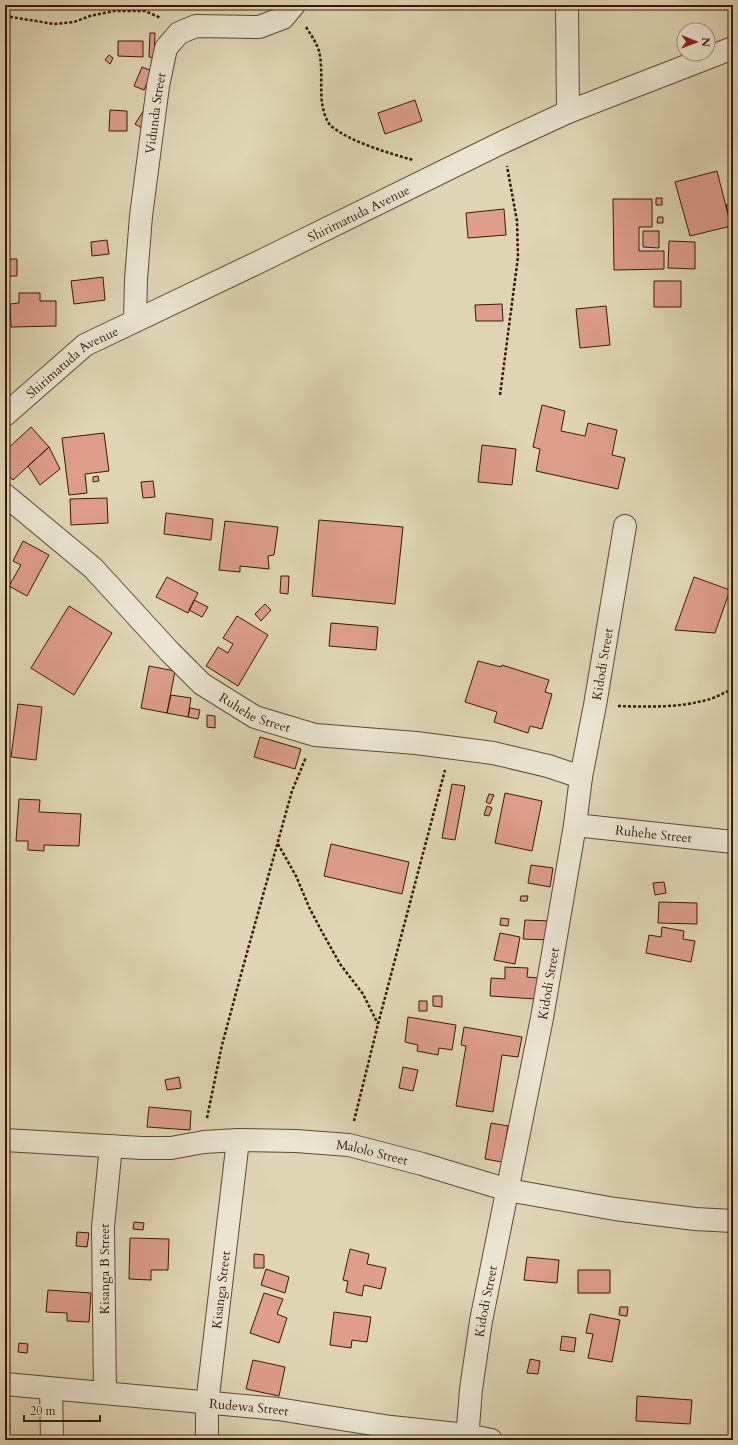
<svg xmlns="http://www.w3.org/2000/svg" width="738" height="1445" font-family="Cardo,serif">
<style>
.building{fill:#de9d8d;stroke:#361a06}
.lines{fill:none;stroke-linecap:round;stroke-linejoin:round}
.street-casing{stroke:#604932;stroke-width:24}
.path{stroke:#361a06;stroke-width:2.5;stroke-dasharray:3 2;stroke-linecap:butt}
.street{stroke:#eae4d0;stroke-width:22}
.labels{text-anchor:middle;stroke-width:3;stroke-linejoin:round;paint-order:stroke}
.street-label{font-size:13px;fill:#361a06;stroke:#eae4d0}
</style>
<rect width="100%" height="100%" fill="#dfd5b6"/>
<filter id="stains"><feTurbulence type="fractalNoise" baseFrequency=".005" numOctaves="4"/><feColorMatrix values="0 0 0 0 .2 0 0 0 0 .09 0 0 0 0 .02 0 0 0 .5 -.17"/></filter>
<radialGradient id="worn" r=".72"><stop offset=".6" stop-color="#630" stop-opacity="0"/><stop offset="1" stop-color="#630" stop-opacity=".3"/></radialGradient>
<path class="building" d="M154,5H177V7L154,6Z
M150,33H155L154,58L149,57Z
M118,41H143V57L118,56Z
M109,55L113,58L110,64L105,60Z
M142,67L152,71L144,90L134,86Z
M415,100L422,121L385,134L378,113Z
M110,110L127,111V131H109Z
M144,110L153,116L145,130L135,124Z
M717,171L731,226L690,236L675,182Z
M656,198H662V205H656Z
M613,199H652V227H639V251H664V269L614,270Z
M733,204V225L731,226L726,205Z
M504,209L506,235L468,238L466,213Z
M658,217H663V223H657Z
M643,231H659V248L643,247Z
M107,240L109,254L92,256L91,242Z
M669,241L695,242V269L668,268Z
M5,259H17V276H5Z
M103,277L105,300L74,304L71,281Z
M654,281H681V307H654Z
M19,293H40V301H56V326L11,327L10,304L19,303Z
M502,304L503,321H476L475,305Z
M606,306L610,345L580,348L576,309Z
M542,405L565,411L561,431L585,436L588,423L617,430L612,455L625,458L618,489L536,471L540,449L533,447Z
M31,427L49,447L13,480L5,471V451Z
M104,433L109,471L85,474L87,493L69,495L62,438Z
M482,445L516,449L512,485L478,482Z
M49,447L60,469L40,485L28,466Z
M98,476L99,481L93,482V477Z
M153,481L155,497L143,498L141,482Z
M107,498L108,523L71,525L70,499Z
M166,513L213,519L211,540L164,534Z
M319,520L403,527L395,604L312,596Z
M225,521L278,527L274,555L268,556L269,569L240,566V572L219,570Z
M23,541L49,555L27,596L9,586L21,565L13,561Z
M281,576H289L288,594L280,593Z
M167,577L198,593L188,613L156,597Z
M694,577L730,590L715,633L675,630Z
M194,600L208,607L202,617L189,610Z
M265,604L271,610L261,621L255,614Z
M69,606L112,633L74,695L31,668Z
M237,616L268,635L238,686L206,666L218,647L228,653L233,644L223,638Z
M331,623L378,627L376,650L329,646Z
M478,661L501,667L502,665L549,680L545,692L552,694L542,729L530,726L528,733L494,722L497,712L465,702Z
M149,666L175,671L167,713L141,708Z
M171,695L191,698L188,717L167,713Z
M18,704L42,707L36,760L11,757Z
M190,708L200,710L198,719L188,717Z
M207,715L215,716V728L207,727Z
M260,737L301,749L295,769L254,757Z
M452,784L465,786L455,840L442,838Z
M505,793L542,801L532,851L495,843Z
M489,794L494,795L490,804L486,802Z
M19,799L40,800L39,812L81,814L79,846L44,845V851L28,850V841H16Z
M487,806L492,808L489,816L484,815Z
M331,844L409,862L402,894L324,876Z
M531,865L553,868L550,887L528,883Z
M664,882L666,893L655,895L653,883Z
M521,896H528L527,901H520Z
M659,902L697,903V924L658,923Z
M501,918L509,919L508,926L500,925Z
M525,920L551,921L550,940L523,939Z
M662,927L684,931L683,939L695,941L691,962L646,953L649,935L661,937Z
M500,933L520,937L515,964L494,960Z
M505,967L528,968L527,977L538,978L536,999L490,996L491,978L505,979Z
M433,996H442V1007L433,1006Z
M419,1001H427V1011H419Z
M408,1017L456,1025L452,1050L439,1048L438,1055L417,1051L418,1045L405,1042Z
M464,1027L522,1037L518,1057L502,1055L493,1112L456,1106L466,1046L461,1045Z
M403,1067L418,1070L413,1091L399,1088Z
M179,1077L181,1088L167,1090L165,1080Z
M149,1107L191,1111L190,1130L147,1127Z
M491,1123L508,1126L502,1162L485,1159Z
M134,1222L144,1223L143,1230L133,1229Z
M77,1232L89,1233L87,1247L76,1246Z
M130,1238L169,1239L168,1270H151V1280L129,1279Z
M350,1249L369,1254L367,1264L386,1268L381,1289L364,1285L362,1296L346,1292L348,1281L343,1280Z
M254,1254L264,1255V1268H254Z
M527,1257L559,1260L557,1283L524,1280Z
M266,1269L289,1277L285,1293L261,1285Z
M578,1270H610V1293H578Z
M48,1290L91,1293L89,1322L67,1321V1313L46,1312Z
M264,1293L283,1299L277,1314L287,1318L279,1343L250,1333Z
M620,1307H628L627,1316L619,1315Z
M334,1312L371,1317L367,1342L352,1340L351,1348L330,1345Z
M590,1314L620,1320L612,1362L588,1358L593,1334L586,1333Z
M562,1336L576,1338L574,1352L560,1350Z
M5,1338L8,1339L6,1357H5Z
M19,1343L28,1344L27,1353L18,1352Z
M530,1359L540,1361L538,1374L527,1373Z
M253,1360L285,1367L279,1396L246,1389Z
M637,1396L692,1400L690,1424L636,1421Z
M5,1425H10L9,1440H5Z"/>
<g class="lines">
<g class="street-casing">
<g id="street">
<path d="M567,5L568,112"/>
<path id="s1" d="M135,321L136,279L141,216L158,86L166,48L179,33L196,26L259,27L283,18L294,5"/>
<path id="s2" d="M5,415L85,345L261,261L503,142L568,112L733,48"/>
<path id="s3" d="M5,495L93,568L169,651L202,684L255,717L315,735L416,743L493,753L548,766L581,777"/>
<path id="s4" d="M575,825L733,842"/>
<path id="s5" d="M5,1140L142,1148H171L204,1142L238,1140L296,1141L349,1145L422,1164L508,1190L615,1209L695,1219L733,1221"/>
<path id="s6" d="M5,1384L278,1409L391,1427L467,1435L491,1440"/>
<path d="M51,1389L52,1440"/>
<path d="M105,1393L103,1227L111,1146"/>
<path id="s7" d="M207,1440V1404L238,1140"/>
<path id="s8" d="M467,1440L471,1389L481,1321L542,1018L575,825L581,777L595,705L625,526"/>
</g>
</g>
<path class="path" d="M5,16L54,24L74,22L90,16L114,11H145L161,18
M306,27C311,35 316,42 319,51C323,68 320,86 322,103C323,110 326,121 331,126C351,142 388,153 413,160
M500,395L518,257L517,221L507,166
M618,706C650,707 683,708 713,698C720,695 726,692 733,689
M278,844L296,876L309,907L321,930L340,964L363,994L378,1024
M207,1118L222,1045L243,967L292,791L306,757
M354,1121L378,1024L445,770"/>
<use href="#street" class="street"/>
</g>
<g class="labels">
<g class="street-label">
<text dy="5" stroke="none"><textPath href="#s1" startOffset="209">Vidunda Street</textPath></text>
<text dy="5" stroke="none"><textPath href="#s2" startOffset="410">Shirimatuda Avenue</textPath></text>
<text dy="5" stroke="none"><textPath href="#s2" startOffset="86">Shirimatuda Avenue</textPath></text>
<text dy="5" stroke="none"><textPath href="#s8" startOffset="788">Kidodi Street</textPath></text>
<text dy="5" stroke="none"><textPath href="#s3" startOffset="334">Ruhehe Street</textPath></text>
<text dy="5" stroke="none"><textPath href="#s4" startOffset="79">Ruhehe Street</textPath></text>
<text dy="5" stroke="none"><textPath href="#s8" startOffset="464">Kidodi Street</textPath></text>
<text dy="5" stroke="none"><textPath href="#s5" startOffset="369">Malolo Street</textPath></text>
<text transform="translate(104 1269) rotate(-90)" y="5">Kisanga B Street</text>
<text dy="5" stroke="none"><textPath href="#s7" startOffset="151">Kisanga Street</textPath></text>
<text dy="5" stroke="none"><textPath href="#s8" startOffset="140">Kidodi Street</textPath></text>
<text dy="5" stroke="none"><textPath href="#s6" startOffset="245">Rudewa Street</textPath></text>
</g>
</g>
<rect width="738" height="1445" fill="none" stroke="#dfd5b6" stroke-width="20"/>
<rect x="6" y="6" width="726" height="1433" fill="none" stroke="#361a06" stroke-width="2"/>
<rect x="10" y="10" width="718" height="1425" fill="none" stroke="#361a06"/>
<g transform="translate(696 42) rotate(91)"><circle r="19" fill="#eae4d0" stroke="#a2937f"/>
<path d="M0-3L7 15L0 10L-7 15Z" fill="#8f2418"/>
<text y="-6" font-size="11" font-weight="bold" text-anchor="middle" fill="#361a06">N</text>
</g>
<path d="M24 1415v6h76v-6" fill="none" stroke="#361a06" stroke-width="2"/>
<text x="30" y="1415" font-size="12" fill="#361a06" stroke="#eae4d0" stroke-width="3" paint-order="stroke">20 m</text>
<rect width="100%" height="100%" filter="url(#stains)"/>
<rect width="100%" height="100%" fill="url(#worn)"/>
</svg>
